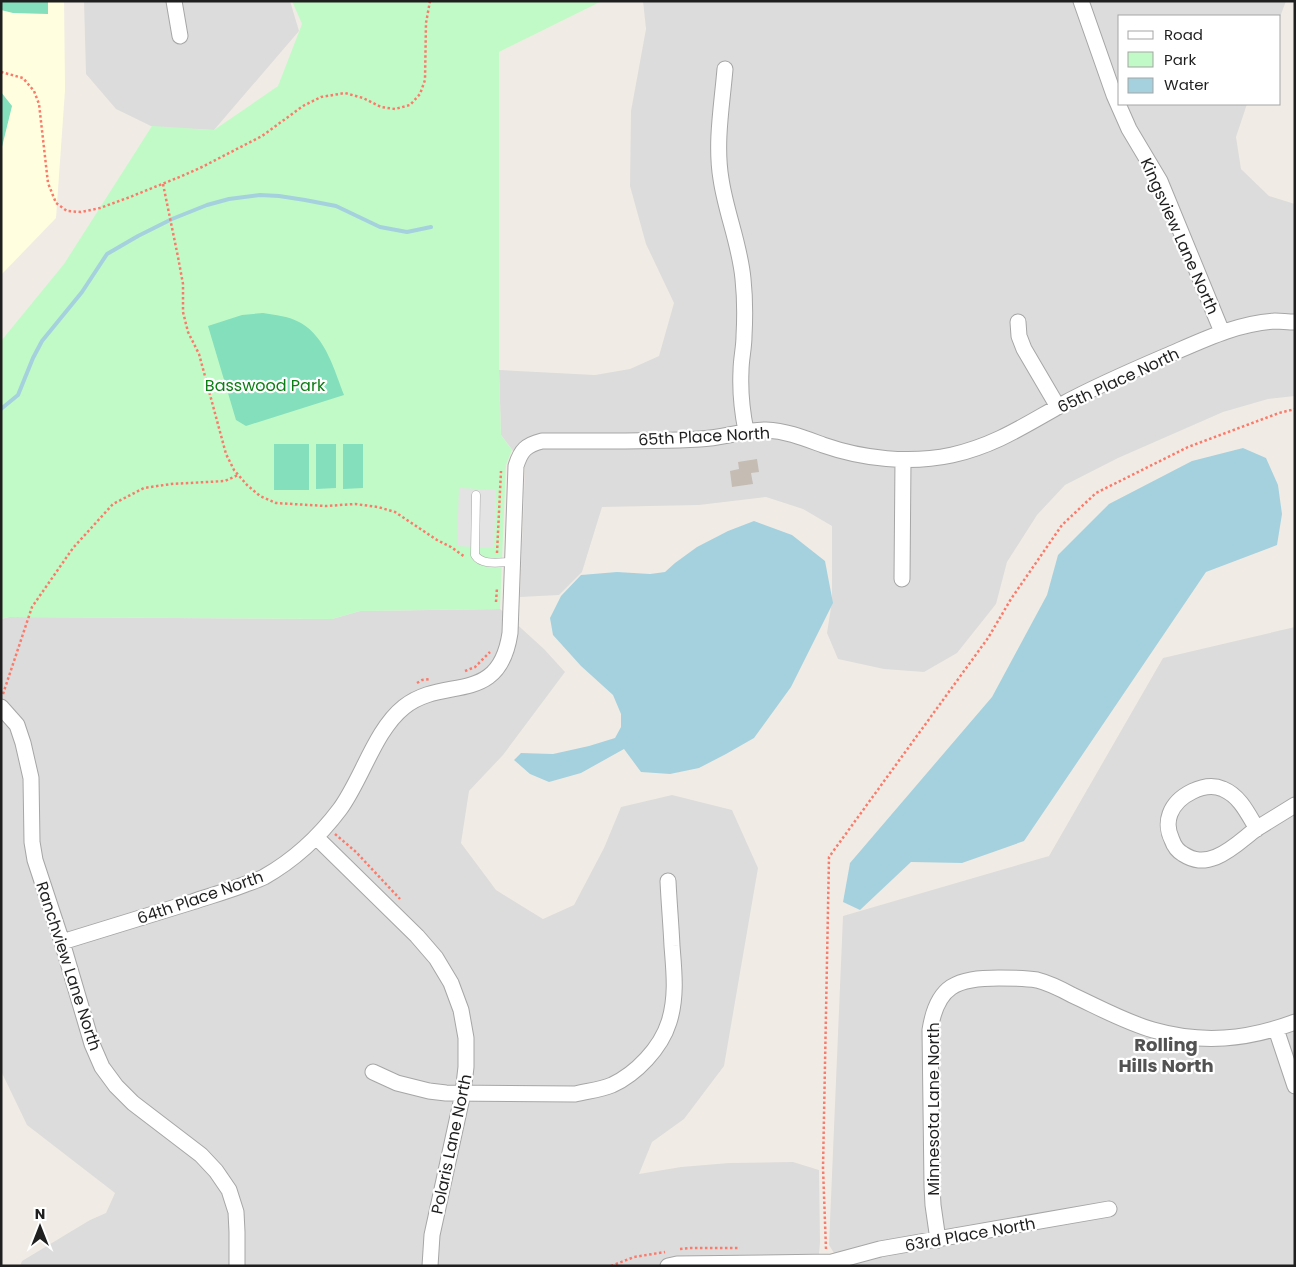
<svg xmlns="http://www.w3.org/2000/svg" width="1296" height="1267" font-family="Poppins,sans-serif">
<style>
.residential{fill:#dddcdc}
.education{fill:#ffffdf}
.park{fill:#c2fac7}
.pitch{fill:#83dfbc}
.parking{fill:#e3e3e3}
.water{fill:#a5d1de}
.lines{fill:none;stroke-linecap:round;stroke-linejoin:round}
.stream{stroke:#a5d1de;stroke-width:4}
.building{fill:#c5bcb4}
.service-casing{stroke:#a6a6a6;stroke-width:9}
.minor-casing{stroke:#a6a6a6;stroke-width:17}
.path{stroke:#fb7b6b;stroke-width:2.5;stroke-dasharray:2.5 2.5;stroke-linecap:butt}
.service{stroke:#fff;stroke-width:8}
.minor{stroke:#fff;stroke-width:15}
.labels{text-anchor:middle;stroke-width:4.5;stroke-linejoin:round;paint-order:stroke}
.street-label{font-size:16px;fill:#1f1f1f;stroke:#fff}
.park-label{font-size:16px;fill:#0b7f15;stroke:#fff}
.neighbourhood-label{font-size:18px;font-weight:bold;fill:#525252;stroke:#fff}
</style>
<rect width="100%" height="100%" fill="#f0ece5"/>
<path class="residential" d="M84,1H290L299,31L214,130L153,127L116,109L86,74Z
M643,1H1286L1280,17L1120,16V104H1247L1236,137L1241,169L1269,196L1295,204V396L1268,399L1223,412L1118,458L1065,485L1037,515L1007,562L996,604L957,653L924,672L884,669L838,659L827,633L832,601V526L803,509L766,497L699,505L602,507L582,572L559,595L520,597L525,467L501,435L499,370L595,375L630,369L659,356L674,303L646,244L630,186L631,111L646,29Z
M500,609L544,649L565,672L503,755L469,791L461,843L496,890L543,919L574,905L604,848L621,807L672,795L732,810L758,868L724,1066L684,1119L652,1142L639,1174L681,1167L729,1163L793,1162L819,1170L820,1242L818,1266H20L22,1261L90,1220L106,1213L115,1193L27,1125L1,1071V619L9,617L332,619L360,611Z
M1295,627V1266H842L829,1245L843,916L1049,856L1163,658Z"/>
<path class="education" d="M1,1H64L65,90L56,218L1,275Z"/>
<path class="park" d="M292,1H602L499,52V370L501,435L512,450L506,465L500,609L360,611L332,619L9,617L1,619V341L64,264L152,126L214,130L278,86L302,24Z"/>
<path class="pitch" d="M1,1H48V14L13,13L1,10Z
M1,92L12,106L1,151Z
M263,313C275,315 289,316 301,323C326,338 334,369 344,395L246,426L236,420L208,326L242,315Z
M274,444H309V490H274Z
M316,444H336V488L316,489Z
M343,444H363V488L343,489Z"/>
<path class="parking" d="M459,488L496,490L494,548L457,546Z"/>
<path class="water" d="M1243,448L1266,458L1278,485L1282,514L1277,545L1206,572L1024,841L962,863L911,862L860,910L843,902L850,863L992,697L1047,595L1058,555L1109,504L1192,461Z
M754,521L792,535L825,561L833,603L791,687L754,738L726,754L699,768L670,774L641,772L624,749L581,773L549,782L530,774L514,760L521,753L553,754L589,746L615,738L621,727V714L613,695L581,666L553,635L550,618L561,596L581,575L617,572L650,574L665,572L675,563L697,547L728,531Z"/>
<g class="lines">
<path class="stream" d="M1,409L18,395L33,358L42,341L82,292L107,254L138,236L172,219L207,205L229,199L260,195L279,196L305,200L336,206L380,227L407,232L431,227"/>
</g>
<path class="building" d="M757,459L759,472L751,473L753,484L732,487L730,471L739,469L738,462Z"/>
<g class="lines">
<g class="service-casing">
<path id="service" d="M476,495L475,555C482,566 500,562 512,562"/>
</g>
<g class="minor-casing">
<path id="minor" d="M174,1L180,36
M1081,1L1114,95L1129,129L1160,181L1222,332
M725,69C722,105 715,143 721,179C726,213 740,245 743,279C745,298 745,318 744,336C744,348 741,359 741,371C740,391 742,411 746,431
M1018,322L1019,336L1024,349L1058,407
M902,579L903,460
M1,707L17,725L23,743L31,778L32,842L35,860L62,942L92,1044L102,1067L116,1086L133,1103L201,1155L216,1171L229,1190L236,1212L237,1232V1266
M1257,829C1248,814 1240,796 1223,789C1205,781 1177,795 1170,814C1167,822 1168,832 1172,840C1174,846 1178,851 1183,854C1194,861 1203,862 1216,857C1231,851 1243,839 1256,829C1269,821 1282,813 1295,805
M316,837L417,936L436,958L451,983L461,1010L466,1038V1067L463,1093L432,1235L430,1266
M62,942C105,929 149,915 192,902C210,896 228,891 246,884C252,882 258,880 264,877C294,860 319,837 340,809C362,779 375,730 404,707C444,675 499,707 510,633L516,466C521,450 526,445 542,441C594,441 647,442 700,439C722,438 744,430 766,430C787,431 804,438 823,445C863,459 910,464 952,455C996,445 1025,425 1063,404C1096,386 1131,371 1166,356C1201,341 1237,323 1275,321C1281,321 1288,322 1295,322
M1276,1029L1295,1086
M373,1072L397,1083L429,1091L446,1093L575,1094C587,1091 600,1090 612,1085C636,1074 661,1048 669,1022C677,997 674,971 672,946C671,924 669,903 668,881
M938,1240L933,1205L932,1186L930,1030C937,985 957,978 999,978C1012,978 1025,978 1037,980C1049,983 1061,989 1072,995C1098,1007 1125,1022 1153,1030C1202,1044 1247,1040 1295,1022
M668,1266L677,1264L832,1262L880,1249L1109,1209"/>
</g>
<path class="path" d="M1,72L23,78L34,91L39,104L48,183L56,203L67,211L81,212L100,208L130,197L182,176L202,167L262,136L303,106L321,97L345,93L363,98L381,107L395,109L410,105L420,94L425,80L426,23L430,1
M163,184L178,257L183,284V312L188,332L199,354L226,454L234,470L247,485L260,496L276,503L326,506L355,504L378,507L395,512L437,540L451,547L465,557
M497,553L501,471
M496,602L497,588
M465,671L475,667L490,652
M417,683L422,680L430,679
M3,694L32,607L73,548L113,504L144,488L171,484L225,481L238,475
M335,834L356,852L400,899
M680,1249L691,1248H740
M826,1249L823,1168L829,857L988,638L1011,599L1062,525L1096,493L1188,447L1279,413L1295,409
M611,1266L634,1257L665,1252"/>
<use href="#service" class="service"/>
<use href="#minor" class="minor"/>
</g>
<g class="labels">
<g class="street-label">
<text transform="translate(1180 236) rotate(66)" y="6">Kingsview Lane North</text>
<text transform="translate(1118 380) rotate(-25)" y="6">65th Place North</text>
<text transform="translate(704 436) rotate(-3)" y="6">65th Place North</text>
<text transform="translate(200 897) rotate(-19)" y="6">64th Place North</text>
<text transform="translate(69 966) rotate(72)" y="6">Ranchview Lane North</text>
<text transform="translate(933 1109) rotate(-90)" y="6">Minnesota Lane North</text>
<text transform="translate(451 1144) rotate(-78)" y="6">Polaris Lane North</text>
<text transform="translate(970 1234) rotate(-10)" y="6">63rd Place North</text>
</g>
<g class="park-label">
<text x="265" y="391">Basswood Park</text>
</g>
<g class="neighbourhood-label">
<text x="1166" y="1051">Rolling<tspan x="1166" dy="21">Hills North</tspan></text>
</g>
</g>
<rect width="1296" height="1267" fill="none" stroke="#1f1f1f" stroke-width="5"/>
<rect x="1118" y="15" width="162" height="90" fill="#ffffff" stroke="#a5a5a5"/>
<rect x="1128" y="31" width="25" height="8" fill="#ffffff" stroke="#a5a5a5"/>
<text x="1164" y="40" font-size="15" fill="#1f1f1f">Road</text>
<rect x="1128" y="52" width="25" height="15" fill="#c2fac7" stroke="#a5a5a5"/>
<text x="1164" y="65" font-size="15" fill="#1f1f1f">Park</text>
<rect x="1128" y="78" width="25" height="15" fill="#a5d1de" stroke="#a5a5a5"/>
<text x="1164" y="90" font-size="15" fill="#1f1f1f">Water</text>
<g transform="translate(40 1227)" stroke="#ffffff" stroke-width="4" paint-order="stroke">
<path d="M0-4L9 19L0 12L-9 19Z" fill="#1f1f1f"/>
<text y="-8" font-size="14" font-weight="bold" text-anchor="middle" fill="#1f1f1f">N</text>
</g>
</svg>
